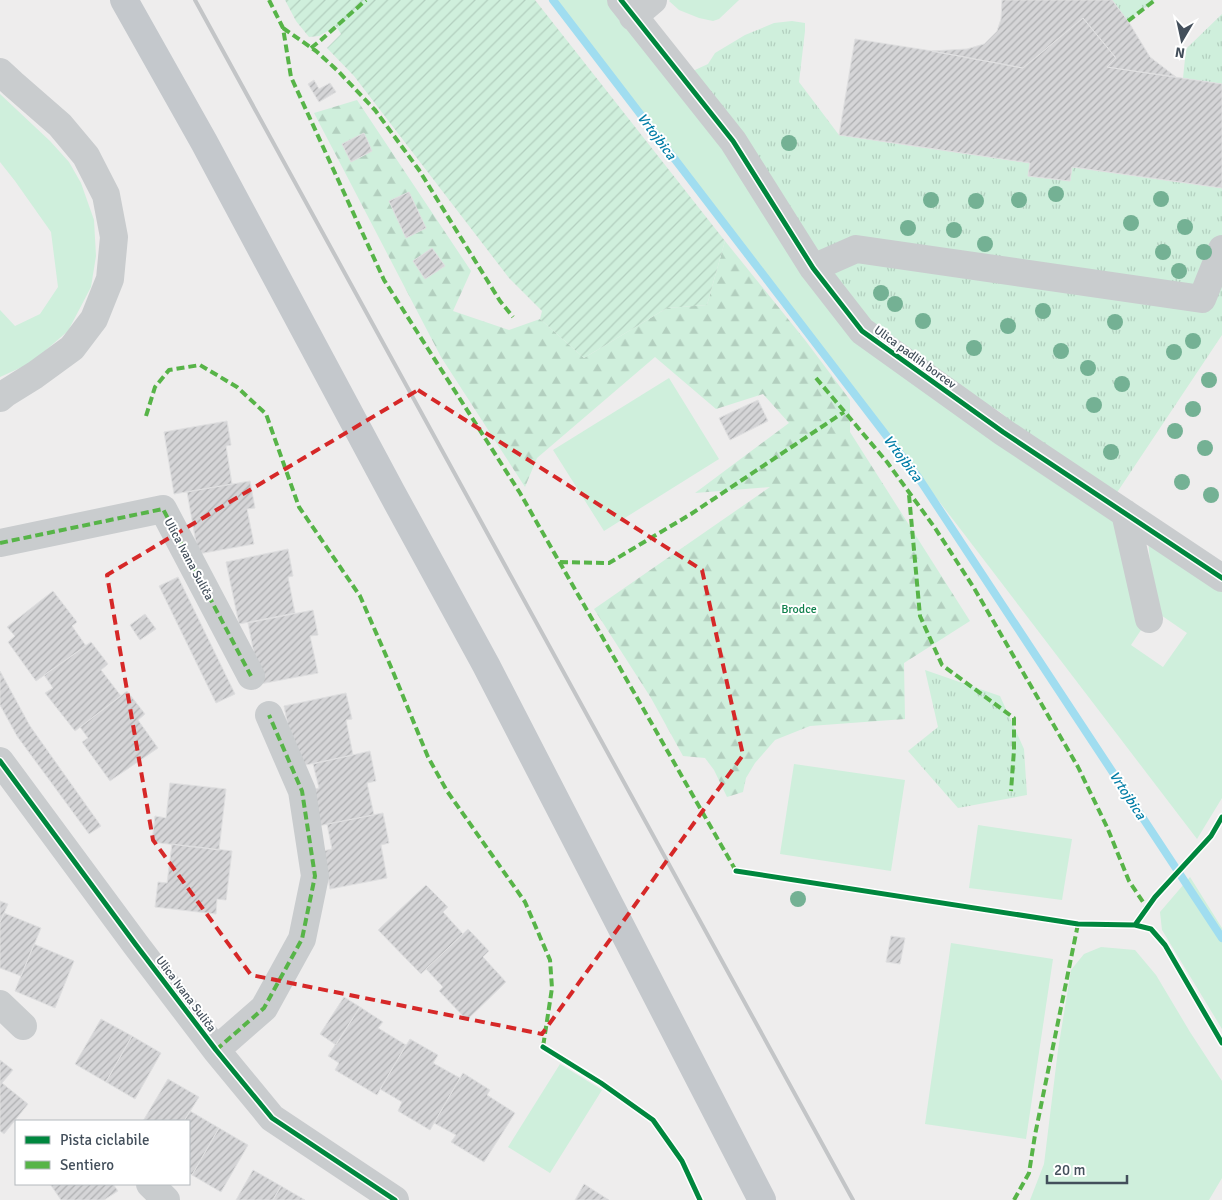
<svg xmlns="http://www.w3.org/2000/svg" width="1222" height="1200" font-family="Signika,sans-serif">
<style>
.grass{fill:#cfefdc}
.forest{fill:url(#forest-firs)}
.park{fill:url(#park-tufts)}
.garden{fill:url(#garden-furrows)}
.lines{fill:none;stroke-linecap:round;stroke-linejoin:round}
.stream{stroke:#a0ddf0;stroke-width:8}
.building{fill:url(#building-hatch);stroke:#dfdfe0}
.minor{stroke:#c9ccce;stroke-width:28}
.major{stroke:#c4c8cc;stroke-width:28}
.rail{stroke:#c3c5c7;stroke-width:4}
.quiet{stroke:#57b448;stroke-width:4;stroke-dasharray:8 4;stroke-linecap:butt}
.cycleway-casing{stroke:#fff;stroke-width:8}
.cycleway{stroke:#00873e;stroke-width:5}
.tree{fill:#74b194}
.marked{fill:none;stroke:#d62828;stroke-width:4;stroke-dasharray:10 6;stroke-linejoin:round}
.labels{text-anchor:middle;stroke-width:4;stroke-linejoin:round;paint-order:stroke}
.street-label{font-size:12px;fill:#434f5b;stroke:#fff}
.park-label{font-size:12px;fill:#10804c;stroke:#fff}
.water-label{font-size:14px;font-style:italic;fill:#037ea7;stroke:#fff}
</style>
<defs>
<pattern id="forest-firs" width="22" height="20" patternUnits="userSpaceOnUse" patternTransform="scale(1.25)"><rect width="22" height="20" fill="#cfefdc"/><path d="M5 1l3.5 6h-7zM16 11l3.5 6h-7z" fill="#b3cfbf"/></pattern>
<pattern id="park-tufts" width="24" height="20" patternUnits="userSpaceOnUse" patternTransform="scale(1.25)"><rect width="24" height="20" fill="#cfefdc"/><path d="M3 7l-1-3M5 7V3M7 7l1-3M15 17l-1-3M17 17v-4M19 17l1-3" fill="none" stroke="#b3cfbf"/></pattern>
<pattern id="garden-furrows" width="10" height="10" patternUnits="userSpaceOnUse" patternTransform="scale(1.25)"><rect width="10" height="10" fill="#cfefdc"/><path d="M-1 1l2-2M0 10L10 0M9 11l2-2" fill="none" stroke="#b3cfbf"/></pattern>
<pattern id="building-hatch" width="6" height="6" patternUnits="userSpaceOnUse" patternTransform="scale(1.25)"><rect width="6" height="6" fill="#d5d5d7"/><path d="M-1 1l2-2M0 6l6-6M5 7l2-2" fill="none" stroke="#aeafb1"/></pattern>
</defs>
<rect width="100%" height="100%" fill="#eeeded"/>
<path class="grass" d="M553,0H621L862,331L1106,501L1137,590L1141,630L1131,645L1163,667L1187,633L1155,611L1148,540L1222,591V798L1197,839L958,526Z
M670,0H739L719,19L713,21L699,18L679,10L669,1Z
M0,94L50,141L69,162L81,183L94,220L96,256L91,287L68,331L31,363L0,377V310L15,326L40,314L58,287L51,232L15,181L0,162Z
M669,378L719,459L604,531L553,450Z
M794,764L905,780L891,871L780,854Z
M978,825L1072,839L1062,900L969,888Z
M1190,877L1222,928V1029L1162,930L1160,912Z
M951,943L1053,959L1026,1139L925,1124Z
M1101,947L1135,950L1156,975L1190,1032L1222,1081V1178L1209,1200H1030L1044,1164L1058,1050L1071,970L1084,954Z
M560,1064L602,1090L550,1173L508,1147Z"/>
<path class="forest" d="M357,100L471,271L453,311L509,330L540,319L584,358L667,308L707,305L725,241L805,340L850,400V432L970,621L904,663L905,719L810,726L775,740L755,763L746,778L743,792L727,797L714,770L705,758L683,756L651,698L594,609L770,487L695,493L789,423L763,394L716,409L655,357L537,458L525,487L441,357L314,113Z"/>
<path class="park" d="M1112,0H1155L1128,21Z
M1222,14V84L1183,78L1186,49Z
M792,21L805,23V31L799,82L839,135L1030,163L1028,176L1070,181L1072,167L1222,188V335L1110,503L1000,412L862,331L684,75L708,64L715,53L745,35L774,23Z
M925,670L1000,696L1024,749L1027,795L958,808L908,751L938,727Z"/>
<path class="garden" d="M285,0H535L725,241L707,305L667,308L584,358L540,319L542,311L509,278L354,76L327,48L341,34L336,26L319,36L309,37L296,21Z"/>
<g class="lines">
<path class="stream" d="M553,0L918,477L1222,938"/>
</g>
<path class="building" d="M1002,0H1112L1128,21L1150,57L1176,77L1107,67L1116,58L1083,18L1023,68L932,51L967,49L984,44L997,31L1001,19Z
M1083,18L1116,58L1107,67L1222,84V188L1072,167L1070,181L1028,176L1030,163L839,135L855,39L932,51L1023,68Z
M314,80L319,89L330,83L336,92L319,102L308,84Z
M364,133L372,151L351,162L342,144Z
M409,192L426,228L406,238L389,201Z
M432,248L445,266L425,279L413,261Z
M758,400L768,421L730,440L719,418Z
M227,421L231,445L226,446L232,484L174,494L164,432Z
M250,481L255,508L247,509L254,544L198,554L187,492Z
M288,549L293,576L288,577L295,613L239,624L226,562Z
M178,577L235,694L216,703L159,586Z
M53,591L77,622L72,626L86,646L36,681L8,642L15,636L7,627Z
M313,610L318,635L310,636L318,673L260,684L248,623Z
M145,614L156,629L140,640L130,625Z
M91,642L108,664L101,670L121,696L75,731L45,693L53,688L44,675Z
M0,671L30,726L101,826L89,834L17,736L0,705Z
M127,691L145,714L138,720L158,748L110,781L82,742L88,738L80,727Z
M346,693L352,719L346,720L353,755L296,767L284,706Z
M370,751L376,781L367,783L374,815L318,826L310,790L319,788L313,764Z
M170,783L226,789L219,850L152,842L155,816L166,818Z
M383,813L389,843L381,845L387,878L330,889L323,851L332,849L327,824Z
M172,844L232,851L226,900L217,899L216,914L155,907L158,882L167,883Z
M426,885L448,907L443,912L463,934L421,974L378,930Z
M0,901L8,904L0,922Z
M4,913L41,928L21,976L0,968V922Z
M468,929L489,951L483,957L506,982L467,1020L439,991L443,987L426,969Z
M891,936L905,938L900,964L886,962Z
M34,944L74,961L55,1008L15,991Z
M344,997L360,1007L336,1045L320,1034Z
M360,1007L383,1022L378,1028L406,1045L377,1095L335,1070L339,1063L328,1056Z
M101,1019L132,1036L106,1082L75,1064Z
M132,1036L161,1053L135,1099L106,1082Z
M410,1039L438,1055L433,1063L460,1078L430,1130L398,1111L402,1102L380,1089Z
M0,1060L13,1070L2,1083L28,1104L4,1134L0,1131Z
M463,1073L490,1090L487,1095L515,1113L484,1162L451,1142L456,1135L434,1123Z
M168,1079L199,1097L184,1121H143Z
M190,1111L219,1128L192,1175L189,1173V1121H184Z
M219,1128L248,1145L221,1192L192,1175Z
M253,1170L281,1186L273,1200H236Z
M50,1184H113L118,1191L104,1200H61Z
M584,1184L609,1200H575Z
M281,1186L305,1200H273Z"/>
<g class="lines">
<path class="minor" d="M621,0L733,141L813,268L862,331L1003,432L1222,578
M633,17L653,0
M0,72L13,84L60,125L86,156L106,195L114,237L110,279L94,319L72,348L35,375L6,393L0,398
M813,268L856,249L1202,299L1222,249
M1125,513L1149,619
M0,543L163,509L251,676
M0,761L136,945L216,1050L272,1118L395,1200
M0,1004L23,1026
M216,1050L264,1008L302,939L315,876L302,791L269,715
M150,1184L166,1200"/>
<path class="major" d="M124,0L204,142L392,493L486,665L762,1200"/>
<path class="rail" d="M195,0L853,1200"/>
<path class="quiet" d="M269,0L283,28L291,77L384,280L520,493L736,871
M1128,21L1155,0
M283,28L316,51L338,71L375,110L419,170L500,301L513,317
M311,48L321,40L366,0
M816,378L887,462L935,528L974,588L1078,767L1107,827L1129,881L1147,908
M146,416L155,387L169,370L200,365L237,387L266,414L299,507L360,596L391,667L428,757L447,791L525,902L550,960L552,988L543,1047
M909,495L920,616L942,665L1014,718V750L1011,791
M0,543L163,509L251,676
M560,562L609,563L691,514L844,412
M216,1050L264,1008L302,939L315,876L302,791L269,715
M1014,1200L1029,1173L1035,1135L1078,924"/>
<g class="cycleway-casing">
<path id="cycleway" d="M621,0L733,141L813,268L862,331L1003,432L1222,578
M0,761L136,945L216,1050L272,1118L395,1200
M736,871L1078,924L1135,925L1151,929L1165,945L1222,1043
M1135,925L1155,897L1211,836L1222,817
M543,1047L601,1083L653,1120L682,1161L700,1200"/>
</g>
<use href="#cycleway" class="cycleway"/>
</g>
<g class="tree">
<circle cx="789" cy="143" r="8"/>
<circle cx="1056" cy="194" r="8"/>
<circle cx="1161" cy="199" r="8"/>
<circle cx="931" cy="200" r="8"/>
<circle cx="1019" cy="200" r="8"/>
<circle cx="976" cy="201" r="8"/>
<circle cx="1131" cy="223" r="8"/>
<circle cx="1185" cy="227" r="8"/>
<circle cx="908" cy="228" r="8"/>
<circle cx="954" cy="230" r="8"/>
<circle cx="985" cy="244" r="8"/>
<circle cx="1163" cy="252" r="8"/>
<circle cx="1204" cy="252" r="8"/>
<circle cx="1179" cy="271" r="8"/>
<circle cx="881" cy="293" r="8"/>
<circle cx="895" cy="304" r="8"/>
<circle cx="1043" cy="311" r="8"/>
<circle cx="923" cy="321" r="8"/>
<circle cx="1115" cy="322" r="8"/>
<circle cx="1008" cy="326" r="8"/>
<circle cx="1193" cy="341" r="8"/>
<circle cx="974" cy="348" r="8"/>
<circle cx="1061" cy="351" r="8"/>
<circle cx="1174" cy="352" r="8"/>
<circle cx="1088" cy="368" r="8"/>
<circle cx="1209" cy="380" r="8"/>
<circle cx="1122" cy="384" r="8"/>
<circle cx="1094" cy="405" r="8"/>
<circle cx="1193" cy="409" r="8"/>
<circle cx="1175" cy="431" r="8"/>
<circle cx="1205" cy="448" r="8"/>
<circle cx="1111" cy="452" r="8"/>
<circle cx="1182" cy="482" r="8"/>
<circle cx="1211" cy="495" r="8"/>
<circle cx="798" cy="899" r="8"/>
</g>
<path class="marked" d="M418,390L702,570L743,755L542,1034L251,975L153,840L107,575Z"/>
<g class="labels">
<g class="street-label">
<text transform="translate(915 357) rotate(36)" y="4">Ulica padlih borcev</text>
<text transform="translate(189 559) rotate(62)" y="4">Ulica Ivana Suliča</text>
<text transform="translate(186 994) rotate(53)" y="4">Ulica Ivana Suliča</text>
</g>
<g class="park-label">
<text x="799" y="613">Brodce</text>
</g>
<g class="water-label">
<text transform="translate(657 136) rotate(53)" y="5">Vrtojbica</text>
<text transform="translate(903 458) rotate(53)" y="5">Vrtojbica</text>
<text transform="translate(1128 795) rotate(57)" y="5">Vrtojbica</text>
</g>
</g>
<rect x="15" y="1120" width="175" height="65" fill="#ffffff" stroke="#b4b9bd"/>
<rect x="25" y="1136" width="25" height="8" fill="#00873e" stroke="#b4b9bd"/>
<text x="60" y="1145" font-size="15" fill="#434f5b">Pista ciclabile</text>
<rect x="25" y="1161" width="25" height="8" fill="#57b448" stroke="#b4b9bd"/>
<text x="60" y="1170" font-size="15" fill="#434f5b">Sentiero</text>
<g transform="translate(1182 40) rotate(189)" stroke="#ffffff" stroke-width="4" paint-order="stroke">
<path d="M0-4L9 19L0 12L-9 19Z" fill="#434f5b"/>
<text y="-8" font-size="14" font-weight="bold" text-anchor="middle" fill="#434f5b">N</text>
</g>
<path d="M1047 1175v8h80v-8" fill="none" stroke="#434f5b" stroke-width="2.5"/>
<text x="1054" y="1175" font-size="15" fill="#434f5b" stroke="#ffffff" stroke-width="4" paint-order="stroke">20 m</text>
</svg>
